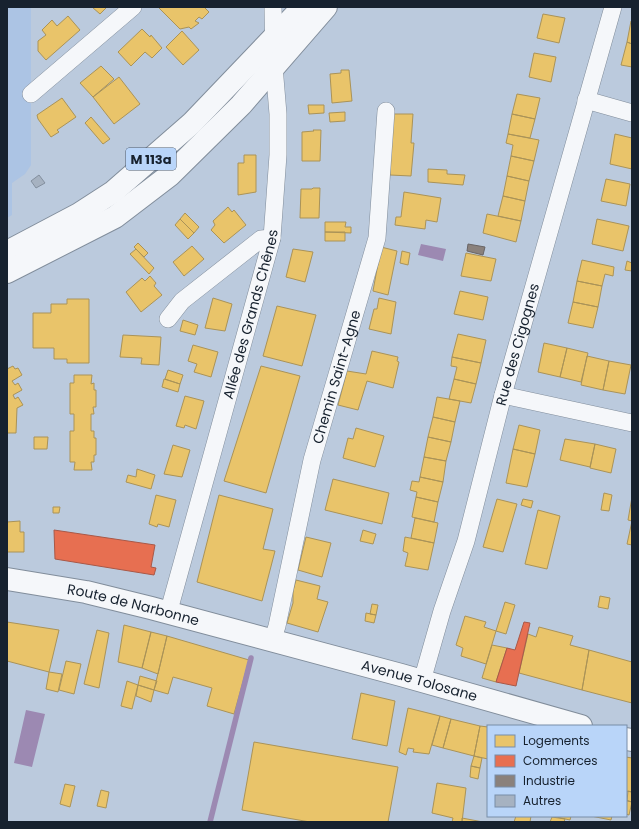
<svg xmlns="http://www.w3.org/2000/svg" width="639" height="829" font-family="Poppins,sans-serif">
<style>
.built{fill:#acc4e4}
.water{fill:#9c89b2}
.homes{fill:#e9c46a;stroke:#aa9358}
.shops{fill:#e76f51;stroke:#a95847}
.industry{fill:#8a817c;stroke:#686465}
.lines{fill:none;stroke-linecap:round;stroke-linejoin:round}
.stream{stroke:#9c89b2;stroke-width:5.5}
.building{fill:#a6b2c1;stroke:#838f9e}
.minor-casing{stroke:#818d9b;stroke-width:18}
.major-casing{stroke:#818d9b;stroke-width:24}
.minor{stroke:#f5f7fa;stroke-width:17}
.major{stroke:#f5f7fa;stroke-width:22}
.labels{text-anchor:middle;stroke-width:4;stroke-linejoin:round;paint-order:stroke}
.shield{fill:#b9d5f9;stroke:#48586c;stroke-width:1}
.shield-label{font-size:13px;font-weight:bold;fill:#17222f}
.street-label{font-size:14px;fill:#17222f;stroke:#b9d5f9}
</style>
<rect width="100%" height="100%" fill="#bbcadd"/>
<path class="built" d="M7,7H31V165L25,174L12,183V215L7,218Z"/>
<path class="water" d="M421,244L446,249L443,261L418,255Z
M26,710L45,714L32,767L14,763Z"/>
<path class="homes" d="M92,7H107L100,14Z
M160,7H204L209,12L202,19L199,17L195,21L199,23L191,29L189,27L180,29L159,8Z
M543,14L565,18L559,43L537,38Z
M68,16L80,30L46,60L38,51V41L46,35L42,30L52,20L57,26Z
M631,21H632V44L627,42Z
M142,29L150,37L151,35L162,48L152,58L145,52L131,66L118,52Z
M182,31L199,50L183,65L166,47Z
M627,42L632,44V67L621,65Z
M534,53L556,57L551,82L529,77Z
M101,66L114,79L93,97L80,83Z
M341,70H349L352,101L332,103L330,74L341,73Z
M119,77L140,104L114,124L93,97Z
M517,94L540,98L535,119L512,114Z
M62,98L76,117L57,130L59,132L51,137L38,119L37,115Z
M308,105H324V113L309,114Z
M345,112V121L330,122L329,113Z
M390,114H413L411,143H414L411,176L390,175Z
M512,114L535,119L530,138L508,134Z
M91,117L110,139L103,144L85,123Z
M313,130H321L320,161H302V132L314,131Z
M508,134L539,140L534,161L511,156L513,145L506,143Z
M615,134L632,138V169L610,164Z
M244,155H256V192L238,195V163H244Z
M511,156L534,161L529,181L507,176Z
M428,169L447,170V174L465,175L463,185L428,182Z
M507,176L529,181L525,201L503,196Z
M606,179L630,184L626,206L601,201Z
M313,188H320L319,218H300L301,189H312Z
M404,192L441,198L437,222L426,220L425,229L395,225L396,217H401Z
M503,196L525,201L521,221L498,216Z
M228,207L232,212L234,210L246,225L224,243L211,230L215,225L213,221Z
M185,213L199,227L194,233L180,219Z
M487,214L521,221L516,242L483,233Z
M180,219L194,233L188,239L175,225Z
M597,219L629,226L623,251L592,244Z
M325,222H346L345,227H351V233L325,232Z
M325,232H345V241H325Z
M138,243L148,253L144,257L134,247Z
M192,246L204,259L184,276L173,262Z
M381,247L397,251L388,295L373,291Z
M136,249L154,268L149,274L130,254Z
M293,249L313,252L305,282L286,277Z
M402,251L410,253L408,265L400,263Z
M466,253L496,259L491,281L461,276Z
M582,260L614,267L613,276L605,274L602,286L577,281Z
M627,261L632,263V271L625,270Z
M150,276L156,283L154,286L162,295L141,312L126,292L142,278L145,281Z
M577,281L602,286L598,307L573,302Z
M460,291L488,297L483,320L454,314Z
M213,298L232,304L225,331L205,328Z
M379,298L396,302L391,334L369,329L374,309H377Z
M67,299H89V363H67V359H54V348H33V313H51V304H67Z
M573,302L598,307L593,328L568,323Z
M277,306L316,315L302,366L263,356Z
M183,320L198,325L195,335L180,331Z
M458,334L486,340L481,363L452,357Z
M123,335L161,337L159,365L141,364L142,358L120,357Z
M544,343L567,348L560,377L538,372Z
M193,345L218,352L211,377L194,372L197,364L188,361Z
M567,348L588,353L581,382L560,377Z
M372,351L398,357L397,361L399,362L393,388L367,381L358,410L338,405L347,371L366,374Z
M587,356L609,361L603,390L581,385Z
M452,357L481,363L476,384L454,379L457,367L451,366Z
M609,361L631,365L625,394L603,390Z
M13,366L15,369L18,368L22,375L12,381L15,385L18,383L22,390L13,395L15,399L18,397L23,405L17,408L16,433H7V369Z
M261,366L300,376L266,493L224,481Z
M168,370L183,375L180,384L165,379Z
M74,375H92L91,384L94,383V390H96V407H93L94,414H91V431H94V438H96V455H94V462H91L92,470H74L75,462H70V431H74V414H70V383H74Z
M164,379L180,384L178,392L162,387Z
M454,379L476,384L471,403L449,399Z
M185,396L204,401L196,429L185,425L184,428L176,426Z
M437,397L460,401L455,422L433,417Z
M433,417L455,422L451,442L428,437Z
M519,425L540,430L535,454L513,449Z
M356,428L384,436L375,467L343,458L348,438L353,439Z
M34,437H48L47,449H34Z
M428,437L451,442L446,461L424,457Z
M565,439L595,444L590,467L560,460Z
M595,444L616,449L611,473L590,468Z
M173,445L190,450L182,477L164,474Z
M513,449L535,454L527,487L506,483Z
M424,457L446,461L443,482L420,477Z
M137,469L155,475L151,489L126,482L128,475L136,477Z
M420,477L443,482L438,502L416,497L417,492L410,490L412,481L419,482Z
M333,479L389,493L382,524L325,510Z
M604,493L612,495L609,511L601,510Z
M156,495L176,500L169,527L158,524L157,527L149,524Z
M219,495L273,509L263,549L275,551L262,601L197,582Z
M416,497L438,502L434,522L412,517Z
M632,497V545L627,544L632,521L628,520Z
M497,499L517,504L503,552L483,547Z
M523,499L533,501L531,508L521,505Z
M53,507H60L59,513H53Z
M538,510L560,516L547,569L525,564Z
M415,518L438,523L434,543L411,538Z
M20,521V532H24V552H7V522Z
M363,530L376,534L373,544L360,541Z
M306,537L331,543L322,577L298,570Z
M405,537L434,543L428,570L405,566L408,553L403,551Z
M296,580L320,586L317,599L328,602L318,632L287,623L293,603V591Z
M600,596L610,598L608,609L598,607Z
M505,602L515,605L506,634L496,631Z
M372,604L378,605L376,615L370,614Z
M366,613L376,615L374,623L365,621Z
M465,616L486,622L484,627L496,631L486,664L461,656L463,648L456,645Z
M7,622L59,630L49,672L7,661Z
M124,625L151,632L142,668L118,662Z
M539,627L573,636L570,645L589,650L582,690L519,673L528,634L536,637Z
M97,630L109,633L99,688L84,684Z
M151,632L167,636L158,674L142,668Z
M167,636L249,660L234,714L207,706L212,688L173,677L168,694L154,690Z
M492,645L507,648L496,682L482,678Z
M589,650L632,662V703L582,690Z
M66,661L81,664L74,694L59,690Z
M49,672L62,674L58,692L46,689Z
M140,676L157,681L154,690L138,685Z
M127,681L138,685L132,709L121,706Z
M138,685L154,690L151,702L136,696Z
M361,693L395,701L387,746L352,739Z
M408,708L440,716L429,754L413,752L414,749L408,748L406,755L399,752Z
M440,716L451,719L443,748L432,745Z
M451,719L480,726L474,756L443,748Z
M480,726L488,727V759L474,756Z
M254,742L398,767L388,822H310L242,810Z
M474,756L482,758L480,768L471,766Z
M626,757L632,758V792L626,791Z
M471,766L480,768L478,779L470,777Z
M437,783L466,788L462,822H452L453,818L432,813Z
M65,784L75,786L70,807L60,804Z
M101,790L109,792L106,808L97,806Z
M628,791L632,792V802L627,801Z
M626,800L632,802L629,815L626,814Z
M516,816H531L530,822H514Z
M552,816H571L570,820Z
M591,816H612L611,820Z
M552,817L565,819L564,822H550Z
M462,818L483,822H462Z"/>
<path class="shops" d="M54,530L155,545L151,567L156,568L154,575L55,559Z
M524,622L530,623L516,686L496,682L507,648L515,650Z"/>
<path class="industry" d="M468,244L485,247L483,255L467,251Z"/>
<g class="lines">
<path class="stream" d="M210,822L251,658"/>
</g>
<path class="building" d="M39,175L45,183L36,188L31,181Z"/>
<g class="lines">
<g class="minor-casing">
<g id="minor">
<path d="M31,94L133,7"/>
<path d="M586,100L632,113"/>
<path d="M168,319L182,301L261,239L272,238"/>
<path d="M503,395L632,423"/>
<path id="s1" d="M168,614L272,238L278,155V114L274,66L273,7"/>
<path id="s2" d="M272,642L277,626L312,460L377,238L386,111"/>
<path id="s3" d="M422,681L442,611L466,541L503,395L613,7"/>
</g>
</g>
<g class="major-casing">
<g id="major">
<path d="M7,252L79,214L113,192L192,123L303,7"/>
<path d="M7,272L115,217L170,175L241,105L326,7"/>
<path id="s4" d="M7,579L86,592L151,608L401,675L581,726"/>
<path d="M626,739L632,740"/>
</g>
</g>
<use href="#minor" class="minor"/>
<use href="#major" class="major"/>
</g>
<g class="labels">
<rect class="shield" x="126" y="148" width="50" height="22" rx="3"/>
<g class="shield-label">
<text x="151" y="164">M 113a</text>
</g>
<g class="street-label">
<text dy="5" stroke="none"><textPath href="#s1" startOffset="311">Allée des Grands Chênes</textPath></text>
<text dy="5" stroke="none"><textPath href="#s3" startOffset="350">Rue des Cigognes</textPath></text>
<text dy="5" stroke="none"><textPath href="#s2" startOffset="273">Chemin Saint-Agne</textPath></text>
<text dy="5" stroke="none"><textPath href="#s4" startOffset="129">Route de Narbonne</textPath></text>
<text dy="5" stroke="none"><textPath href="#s4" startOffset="425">Avenue Tolosane</textPath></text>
</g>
</g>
<rect width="639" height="829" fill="none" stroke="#17222f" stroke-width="16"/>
<rect x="487" y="725" width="140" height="92" fill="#b9d5f9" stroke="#788da8"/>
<rect x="495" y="735" width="20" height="12" fill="#e9c46a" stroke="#788da8"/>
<text x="523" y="745" font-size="12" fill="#17222f">Logements</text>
<rect x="495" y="755" width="20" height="12" fill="#e76f51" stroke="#788da8"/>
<text x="523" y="765" font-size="12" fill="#17222f">Commerces</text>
<rect x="495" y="775" width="20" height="12" fill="#8a817c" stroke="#788da8"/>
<text x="523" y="785" font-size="12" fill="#17222f">Industrie</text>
<rect x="495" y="795" width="20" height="12" fill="#a6b2c1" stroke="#788da8"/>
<text x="523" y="805" font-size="12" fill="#17222f">Autres</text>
</svg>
